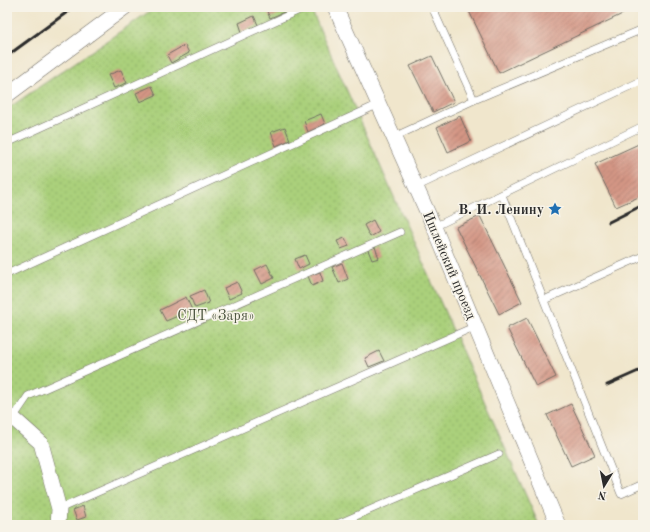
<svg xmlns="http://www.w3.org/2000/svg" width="650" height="532" font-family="'Old Standard TT',serif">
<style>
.grass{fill:url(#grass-dots);stroke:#6a7e53}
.building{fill:url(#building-hatch)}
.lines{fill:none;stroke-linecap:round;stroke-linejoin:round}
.service-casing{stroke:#706c63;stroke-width:8}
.minor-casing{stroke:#706c63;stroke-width:16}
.service{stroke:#fff;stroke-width:7}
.minor{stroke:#fff;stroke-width:15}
.rail{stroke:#2b2b2b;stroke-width:3}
.labels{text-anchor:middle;stroke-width:3;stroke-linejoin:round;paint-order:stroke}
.poi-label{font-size:14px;font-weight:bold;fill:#2b2b2b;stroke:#f7f3e8;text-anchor:end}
.street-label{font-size:14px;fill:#2b2b2b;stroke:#f7f3e8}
.park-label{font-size:14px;fill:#4b543f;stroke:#f7f3e8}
</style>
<defs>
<pattern id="grass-dots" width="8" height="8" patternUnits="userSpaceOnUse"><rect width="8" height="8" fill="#aad07b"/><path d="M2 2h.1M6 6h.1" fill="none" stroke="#92b36a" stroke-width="1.8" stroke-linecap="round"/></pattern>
<pattern id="building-hatch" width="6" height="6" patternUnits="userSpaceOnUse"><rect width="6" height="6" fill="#d49685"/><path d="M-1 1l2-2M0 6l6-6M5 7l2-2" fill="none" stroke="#ac7b6d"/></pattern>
</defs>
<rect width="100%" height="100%" fill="#f7f3e8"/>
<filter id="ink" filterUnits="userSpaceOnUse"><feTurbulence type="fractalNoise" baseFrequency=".025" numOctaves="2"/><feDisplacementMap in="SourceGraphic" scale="8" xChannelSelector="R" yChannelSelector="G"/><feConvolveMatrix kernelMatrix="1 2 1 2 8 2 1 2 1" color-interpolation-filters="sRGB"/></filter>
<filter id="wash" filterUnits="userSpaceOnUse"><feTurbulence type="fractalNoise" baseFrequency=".012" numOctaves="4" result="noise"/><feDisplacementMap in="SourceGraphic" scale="16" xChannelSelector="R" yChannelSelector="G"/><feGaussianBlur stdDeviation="0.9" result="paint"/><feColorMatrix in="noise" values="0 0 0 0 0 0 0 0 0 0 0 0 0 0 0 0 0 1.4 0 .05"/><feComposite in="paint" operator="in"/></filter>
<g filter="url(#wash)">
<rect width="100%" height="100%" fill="#f0e6cc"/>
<path class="grass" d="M156,7H310L539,525H7V109Z"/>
<g id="blocks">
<path class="building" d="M265,7H287L289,10L270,18Z
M467,7H637L499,73Z
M254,16L258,25L242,32L239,23Z
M185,45L189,53L171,63L167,55Z
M432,56L454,102L433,112L410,66Z
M121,70L127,83L114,88L108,75Z
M152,86L156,95L140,102L136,93Z
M321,114L325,124L308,132L304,121Z
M460,116L471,141L448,152L437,127Z
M285,127L290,140L276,146L271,132Z
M643,142V195L616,207L595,164Z
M480,216L522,302L499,314L456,227Z
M373,220L379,232L370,237L364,225Z
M345,238L349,246L341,249L337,241Z
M375,247L379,258L372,260L368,250Z
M305,255L309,264L299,269L295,259Z
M342,263L348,279L339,283L332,267Z
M267,264L274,278L262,284L255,270Z
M320,272L323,281L312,286L308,276Z
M237,282L242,293L229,299L224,288Z
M204,290L209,303L195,308L190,296Z
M186,297L192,310L166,321L160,310Z
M527,318L556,377L536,387L507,328Z
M379,351L384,361L369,367L365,358Z
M571,404L595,455L571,466L547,415Z
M83,506L86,517L77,520L73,510Z"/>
</g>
</g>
<g filter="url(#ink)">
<use href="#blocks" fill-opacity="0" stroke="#706c63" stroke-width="1"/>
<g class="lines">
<g class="service-casing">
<path id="service" d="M432,7L474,100
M394,137L474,100L643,29
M7,143L306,7
M416,187L643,80
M502,195L621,494L643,484
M434,227L643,126
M7,274L379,104
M544,300L643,256
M13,418L28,396L400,232
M59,509L476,326
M335,525L499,454"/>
</g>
<g class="minor-casing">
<path id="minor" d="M335,7L434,227L558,525
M7,95L125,7
M7,415L13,418L41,443L59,509L58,525"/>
</g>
<use href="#service" class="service"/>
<use href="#minor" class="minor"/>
<path class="rail" d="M7,56L74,7
M609,222L643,205
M607,385L643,369"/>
</g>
</g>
<defs>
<g id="sight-bare" transform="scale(1.08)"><path d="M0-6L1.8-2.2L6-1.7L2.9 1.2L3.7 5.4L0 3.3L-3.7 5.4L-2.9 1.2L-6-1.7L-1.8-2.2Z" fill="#1f6fb2" stroke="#f7f3e8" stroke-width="2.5" paint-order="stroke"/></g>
</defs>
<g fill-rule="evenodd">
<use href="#sight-bare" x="555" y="209"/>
</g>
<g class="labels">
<g class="poi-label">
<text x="544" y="214">В. И. Ленину</text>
</g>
<g class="street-label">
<text transform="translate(450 265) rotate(67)" y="5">Ишлейский проезд</text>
</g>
<g class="park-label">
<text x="216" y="320">СДТ «Заря»</text>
</g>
</g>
<rect width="650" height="532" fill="none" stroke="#f7f3e8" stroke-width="24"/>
<g transform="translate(604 486) rotate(190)" stroke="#f7f3e8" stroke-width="3" paint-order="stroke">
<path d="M0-3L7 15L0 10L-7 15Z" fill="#2b2b2b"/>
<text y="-6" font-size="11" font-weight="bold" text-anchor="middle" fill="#2b2b2b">N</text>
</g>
</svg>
